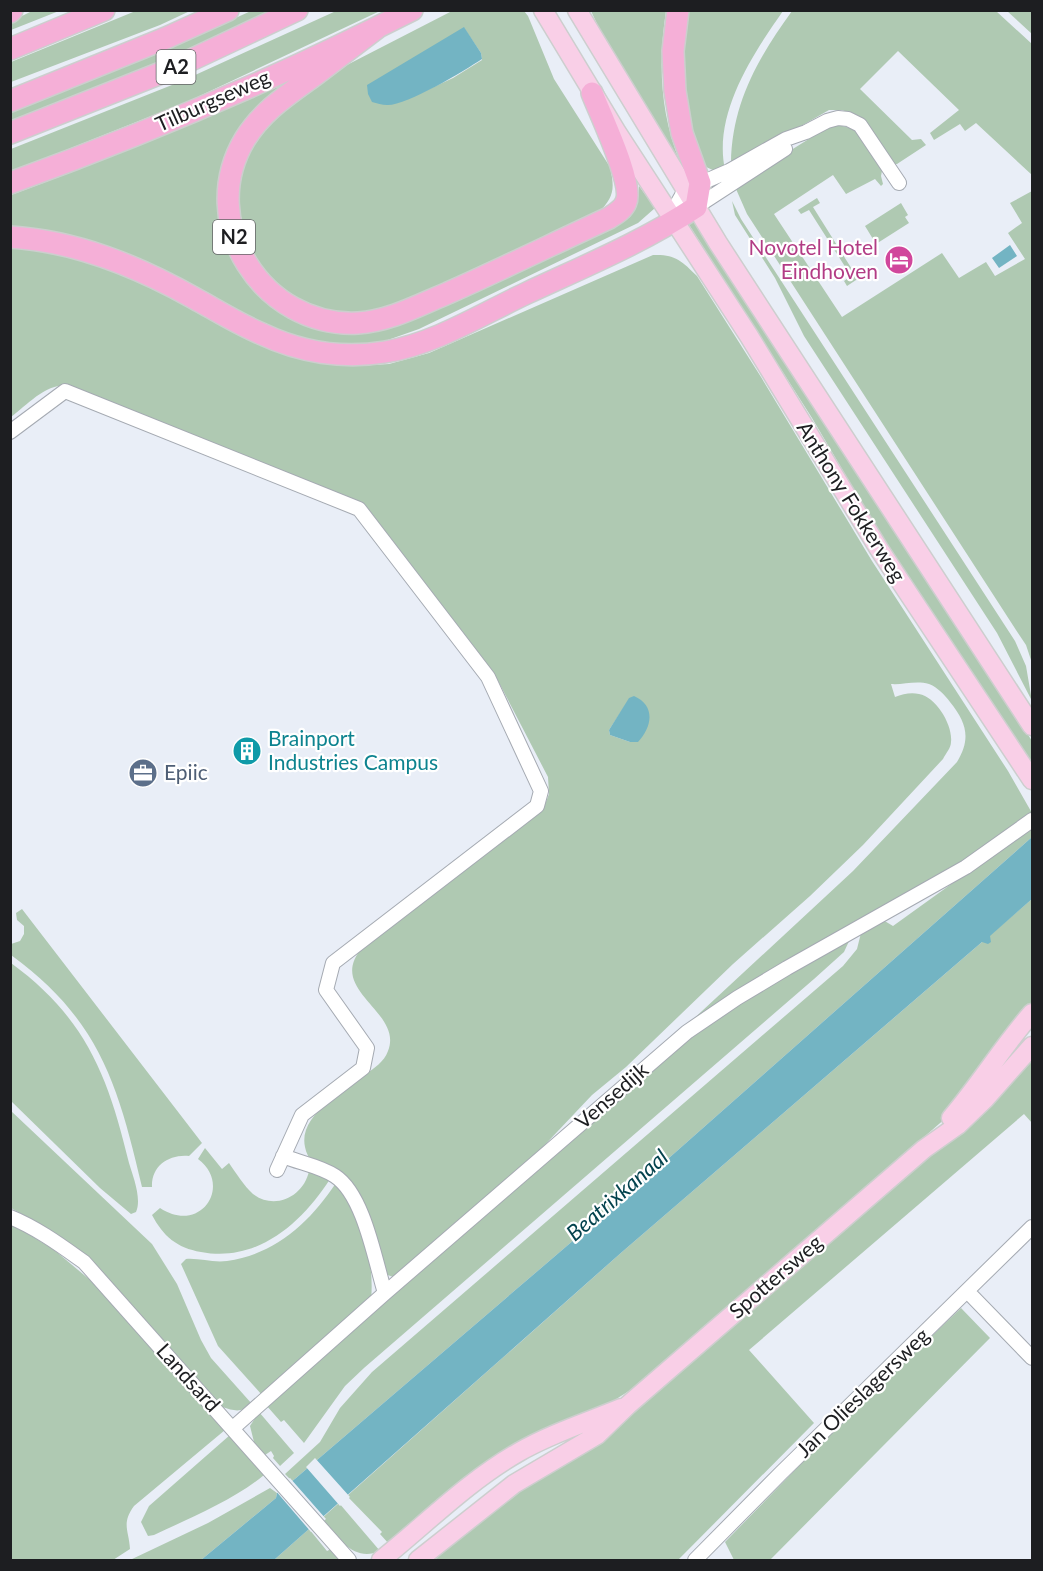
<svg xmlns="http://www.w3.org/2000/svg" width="1043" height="1571" font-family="Lato,sans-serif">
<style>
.green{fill:#afc9b2;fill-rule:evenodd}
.water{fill:#73b4c3}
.pier{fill:#e9eef7}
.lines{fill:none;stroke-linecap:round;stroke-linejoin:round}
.minor-casing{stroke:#a5aab2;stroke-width:16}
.major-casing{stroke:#cdcece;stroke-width:21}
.highway-casing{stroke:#cdcece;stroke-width:24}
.minor{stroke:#fff;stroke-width:14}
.major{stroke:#f9cfe7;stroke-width:18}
.highway{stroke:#f5afd7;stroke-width:21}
.labels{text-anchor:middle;stroke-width:4.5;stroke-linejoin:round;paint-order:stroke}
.shield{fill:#fff;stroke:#616264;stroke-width:1.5}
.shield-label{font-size:20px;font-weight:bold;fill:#1d1e21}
.street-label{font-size:21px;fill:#1d1e21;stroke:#fff}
.hotel-label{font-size:21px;fill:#b23c85;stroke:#fff;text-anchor:end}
.culture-label{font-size:21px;fill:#0d838f;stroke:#fff;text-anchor:start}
.service-label{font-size:21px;fill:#4e5e75;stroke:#fff;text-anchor:start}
.water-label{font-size:22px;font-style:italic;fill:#04434e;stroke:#fff}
</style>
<rect width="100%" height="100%" fill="#e9eef7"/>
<path class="green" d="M138,10L190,11L160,25L11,82V62Z
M32,11H59L11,30L10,22Z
M251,11H273L175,57L11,122V110L171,47Z
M336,11H380L189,101L11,172V149L182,81Z
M452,11H524L528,16L554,79L610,167C615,189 614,197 598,213L423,300L365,315L303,307L249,258L235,185L255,134L308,85ZM464,28L481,53L482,60L453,78L412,97Z
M591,11H666C658,63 660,113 680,162L678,163L606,43Z
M688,11H783C752,55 713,114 725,170L717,172L704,166C691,130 680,91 682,52C683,38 686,24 688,11Z
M792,11H996L1032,44V175L976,123L965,131L960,124L934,140L930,133L959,110L898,51L860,89L912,140L921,139L926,145L897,164H893L853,114L842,110H829L733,165L731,163C732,103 758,58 792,11Z
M1007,11H1032V34Z
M302,77L269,104L224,195L267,295L383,326L416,318L630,217L638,199L639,186L655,208L638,223L419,329L385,341L354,345L308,344L11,232V195L72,172Z
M838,125L854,129L882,171L881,176L883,184L881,186L875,179L846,194L833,175L774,214L842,317L942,253L959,278L986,262L995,276L1025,259L1008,233L1022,223L1010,203L1032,191V663L1026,645L1016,630L747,214L736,189V185L743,180L828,127Z
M817,198L820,203L813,207L855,274L862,270L865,274L847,286L844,281L851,276L809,210L801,214L798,210Z
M732,201L741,219L1015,641L1026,666L1032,701L997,633L804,336L775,278L735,215Z
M901,203L908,215L905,217L909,223L876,244L865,226Z
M692,217L1032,741V766L876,527L812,418L686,220Z
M11,243L94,257L304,357L356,366L389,364L429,353L653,255C675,254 682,261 697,276L761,377L872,561L1008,771L1032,813L1011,830L951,868L688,1024L853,871L957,762C971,739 967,723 950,702C945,695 937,687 929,684C916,680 903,685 891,684L895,697C903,694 911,692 919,694C936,697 953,725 951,742C951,748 946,753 943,759L863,845L810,896L733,964L626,1067L592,1095L522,1169L396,1278L385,1274C380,1260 364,1204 357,1196C342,1179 309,1171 305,1147C298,1115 344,1091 366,1074C374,1068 384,1062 388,1051C404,1011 324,990 363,947L544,807L549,794L548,777L494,673L369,510L361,503L68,385C45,384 27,405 11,417ZM630,698V742L610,735L609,730Z
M1032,826V837L652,1173L296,1478L292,1481L285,1474L320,1442L340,1408L372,1372L843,966L857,949L861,933L883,920L893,926Z
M1032,899V1006L947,1117L643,1382L389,1544L380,1534L382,1532L347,1496L622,1252Z
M22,909L202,1143L189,1156C169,1154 151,1166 152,1187H142C118,1085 100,1020 11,955V944L20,941L24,934V926L17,920L16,913Z
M850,939L844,952L814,979L364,1368L345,1386L304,1443L284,1420L281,1422L266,1405L685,1041L733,1007Z
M11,963C86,1018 108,1076 129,1163C133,1176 142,1199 136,1212L131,1214L100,1188L11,1101Z
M1032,1060V1123L1024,1114L749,1350L814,1423L678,1560H428L731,1327L977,1115L1011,1084Z
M10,1110L152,1244L177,1284L201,1340L211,1358L252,1404C241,1413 235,1411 222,1407L87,1257L54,1233L11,1208Z
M205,1148L222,1169L229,1163C236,1173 244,1186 253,1194C275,1211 304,1196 309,1171L330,1179C302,1223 257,1263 201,1252C177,1248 163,1236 152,1215L160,1208C201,1235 233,1185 198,1159Z
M336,1183C361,1215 375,1260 371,1300L262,1395L218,1346L181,1264L186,1259C200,1258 213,1263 227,1261C276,1254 310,1222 336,1183Z
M10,1223L53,1249L96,1285L225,1430L134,1506C121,1524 129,1530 130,1549L113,1560H11Z
M961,1308L990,1338L770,1560H734L725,1542L834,1430Z
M259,1412L294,1453L280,1466L273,1458L274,1456L271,1451L265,1455L254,1442L250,1426Z
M230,1435L264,1475C234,1500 190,1518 154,1535L148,1536L141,1522L149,1506Z
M270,1488L277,1493L276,1498L201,1560H130L208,1523Z
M339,1503L380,1551C353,1563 337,1536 321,1519Z
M309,1529L327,1551L331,1549L340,1560H274Z"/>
<path class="water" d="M464,27L481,53L482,59C464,71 406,106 387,105C382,105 377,103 372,102L368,94L367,85Z
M1010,245L1017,256L999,268L992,258Z
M634,696C655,705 653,726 638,742H630L610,735L609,730L629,698Z
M1032,837V899L990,936L991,942L988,944L982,942L622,1252L274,1560H201L276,1498L277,1493L296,1478L652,1173Z"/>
<path class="pier" d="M315,1458L350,1497L340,1506L306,1467Z
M290,1478L326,1519L311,1532L275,1490Z"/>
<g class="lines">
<g class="minor-casing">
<path id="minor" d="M696,207L785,149
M674,221L673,213L676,206L685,190L729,171L786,139L806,132L827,121L838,118L848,119L860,125L899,183
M10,432L65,391L359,509L488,677L541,791L537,806L333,963L326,990L367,1048L363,1068L302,1115L277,1170
M283,1156C300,1163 320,1166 335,1176C364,1195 375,1261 385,1293
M10,1217C37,1228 60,1245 84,1262L349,1560
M967,1291L1032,1358
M233,1428L385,1293L687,1032L737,998L787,968L966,867L1032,820
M695,1560L781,1473L1032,1227"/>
</g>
<g class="major-casing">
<path id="major" d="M543,10L616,131L749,336L879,549L1032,780
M577,10L718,243L1032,726
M951,1118C980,1084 1003,1046 1032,1013
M381,1560C426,1524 468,1481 519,1452C550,1434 587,1422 621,1408
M418,1560L514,1484L597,1435L628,1405L924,1149L958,1125L985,1099L1032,1046"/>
</g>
<g class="highway-casing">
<path id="highway" d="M10,12L12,10
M377,28C356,44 336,59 315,75C289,94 263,110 245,139C195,222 263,328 358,323C390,321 419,305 448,293C502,269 555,243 609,218C615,214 623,210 626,202C634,184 600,114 592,93
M10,49L104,10
M10,101L166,38L228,10
M10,133L176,67L297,10
M10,183C147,133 282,76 412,10
M10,237C76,241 137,266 194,298C216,310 238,324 262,334C300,352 343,359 385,352C435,344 482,314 527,293C585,266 643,242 696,207L700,183L682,133L675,91L673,51L678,10"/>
</g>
<use href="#minor" class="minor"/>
<use href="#major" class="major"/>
<use href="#highway" class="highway"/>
</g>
<defs>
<g id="hotel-disc" transform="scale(1.5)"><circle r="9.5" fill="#d1479c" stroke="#fff"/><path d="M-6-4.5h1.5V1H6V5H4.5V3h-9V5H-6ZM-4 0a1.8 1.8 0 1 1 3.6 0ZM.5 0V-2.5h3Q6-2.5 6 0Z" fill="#fff"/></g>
<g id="building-disc" transform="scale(1.5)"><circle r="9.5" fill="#0f9aa8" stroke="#fff"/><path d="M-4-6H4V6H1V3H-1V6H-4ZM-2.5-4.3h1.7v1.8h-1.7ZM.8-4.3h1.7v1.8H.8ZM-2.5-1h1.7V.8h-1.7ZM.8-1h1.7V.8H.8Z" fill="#fff"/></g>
<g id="office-disc" transform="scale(1.5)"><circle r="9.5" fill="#5c6f8a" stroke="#fff"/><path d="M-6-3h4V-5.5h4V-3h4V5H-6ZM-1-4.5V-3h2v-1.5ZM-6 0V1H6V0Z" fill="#fff"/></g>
</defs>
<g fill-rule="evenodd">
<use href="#hotel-disc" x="899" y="260"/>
<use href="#building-disc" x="247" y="751"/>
<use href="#office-disc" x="143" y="773"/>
</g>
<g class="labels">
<g class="shield">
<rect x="156.5" y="50" width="39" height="34" rx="4.5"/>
<rect x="213" y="220" width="42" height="34" rx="4.5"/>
</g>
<g class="shield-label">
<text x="176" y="74">A2</text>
<text x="234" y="244">N2</text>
</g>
<g class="street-label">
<text transform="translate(213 101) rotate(-24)" y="7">Tilburgseweg</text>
<text transform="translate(851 502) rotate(58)" y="7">Anthony Fokkerweg</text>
<text transform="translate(612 1096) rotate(-41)" y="7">Vensedijk</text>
<text transform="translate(776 1277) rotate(-41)" y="7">Spottersweg</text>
<text transform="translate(188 1378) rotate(48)" y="7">Landsard</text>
<text transform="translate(863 1393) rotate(-44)" y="7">Jan Olieslagersweg</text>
</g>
<g class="hotel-label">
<text x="878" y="255">Novotel Hotel<tspan x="878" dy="24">Eindhoven</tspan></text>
</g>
<g class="culture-label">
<text x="268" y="746">Brainport<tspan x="268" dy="24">Industries Campus</tspan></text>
</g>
<g class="service-label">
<text x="164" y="780">Epiic</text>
</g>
<g class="water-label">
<text transform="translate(617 1195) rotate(-41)" y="8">Beatrixkanaal</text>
</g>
</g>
<rect width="1043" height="1571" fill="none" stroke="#1d1e21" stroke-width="24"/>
</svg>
